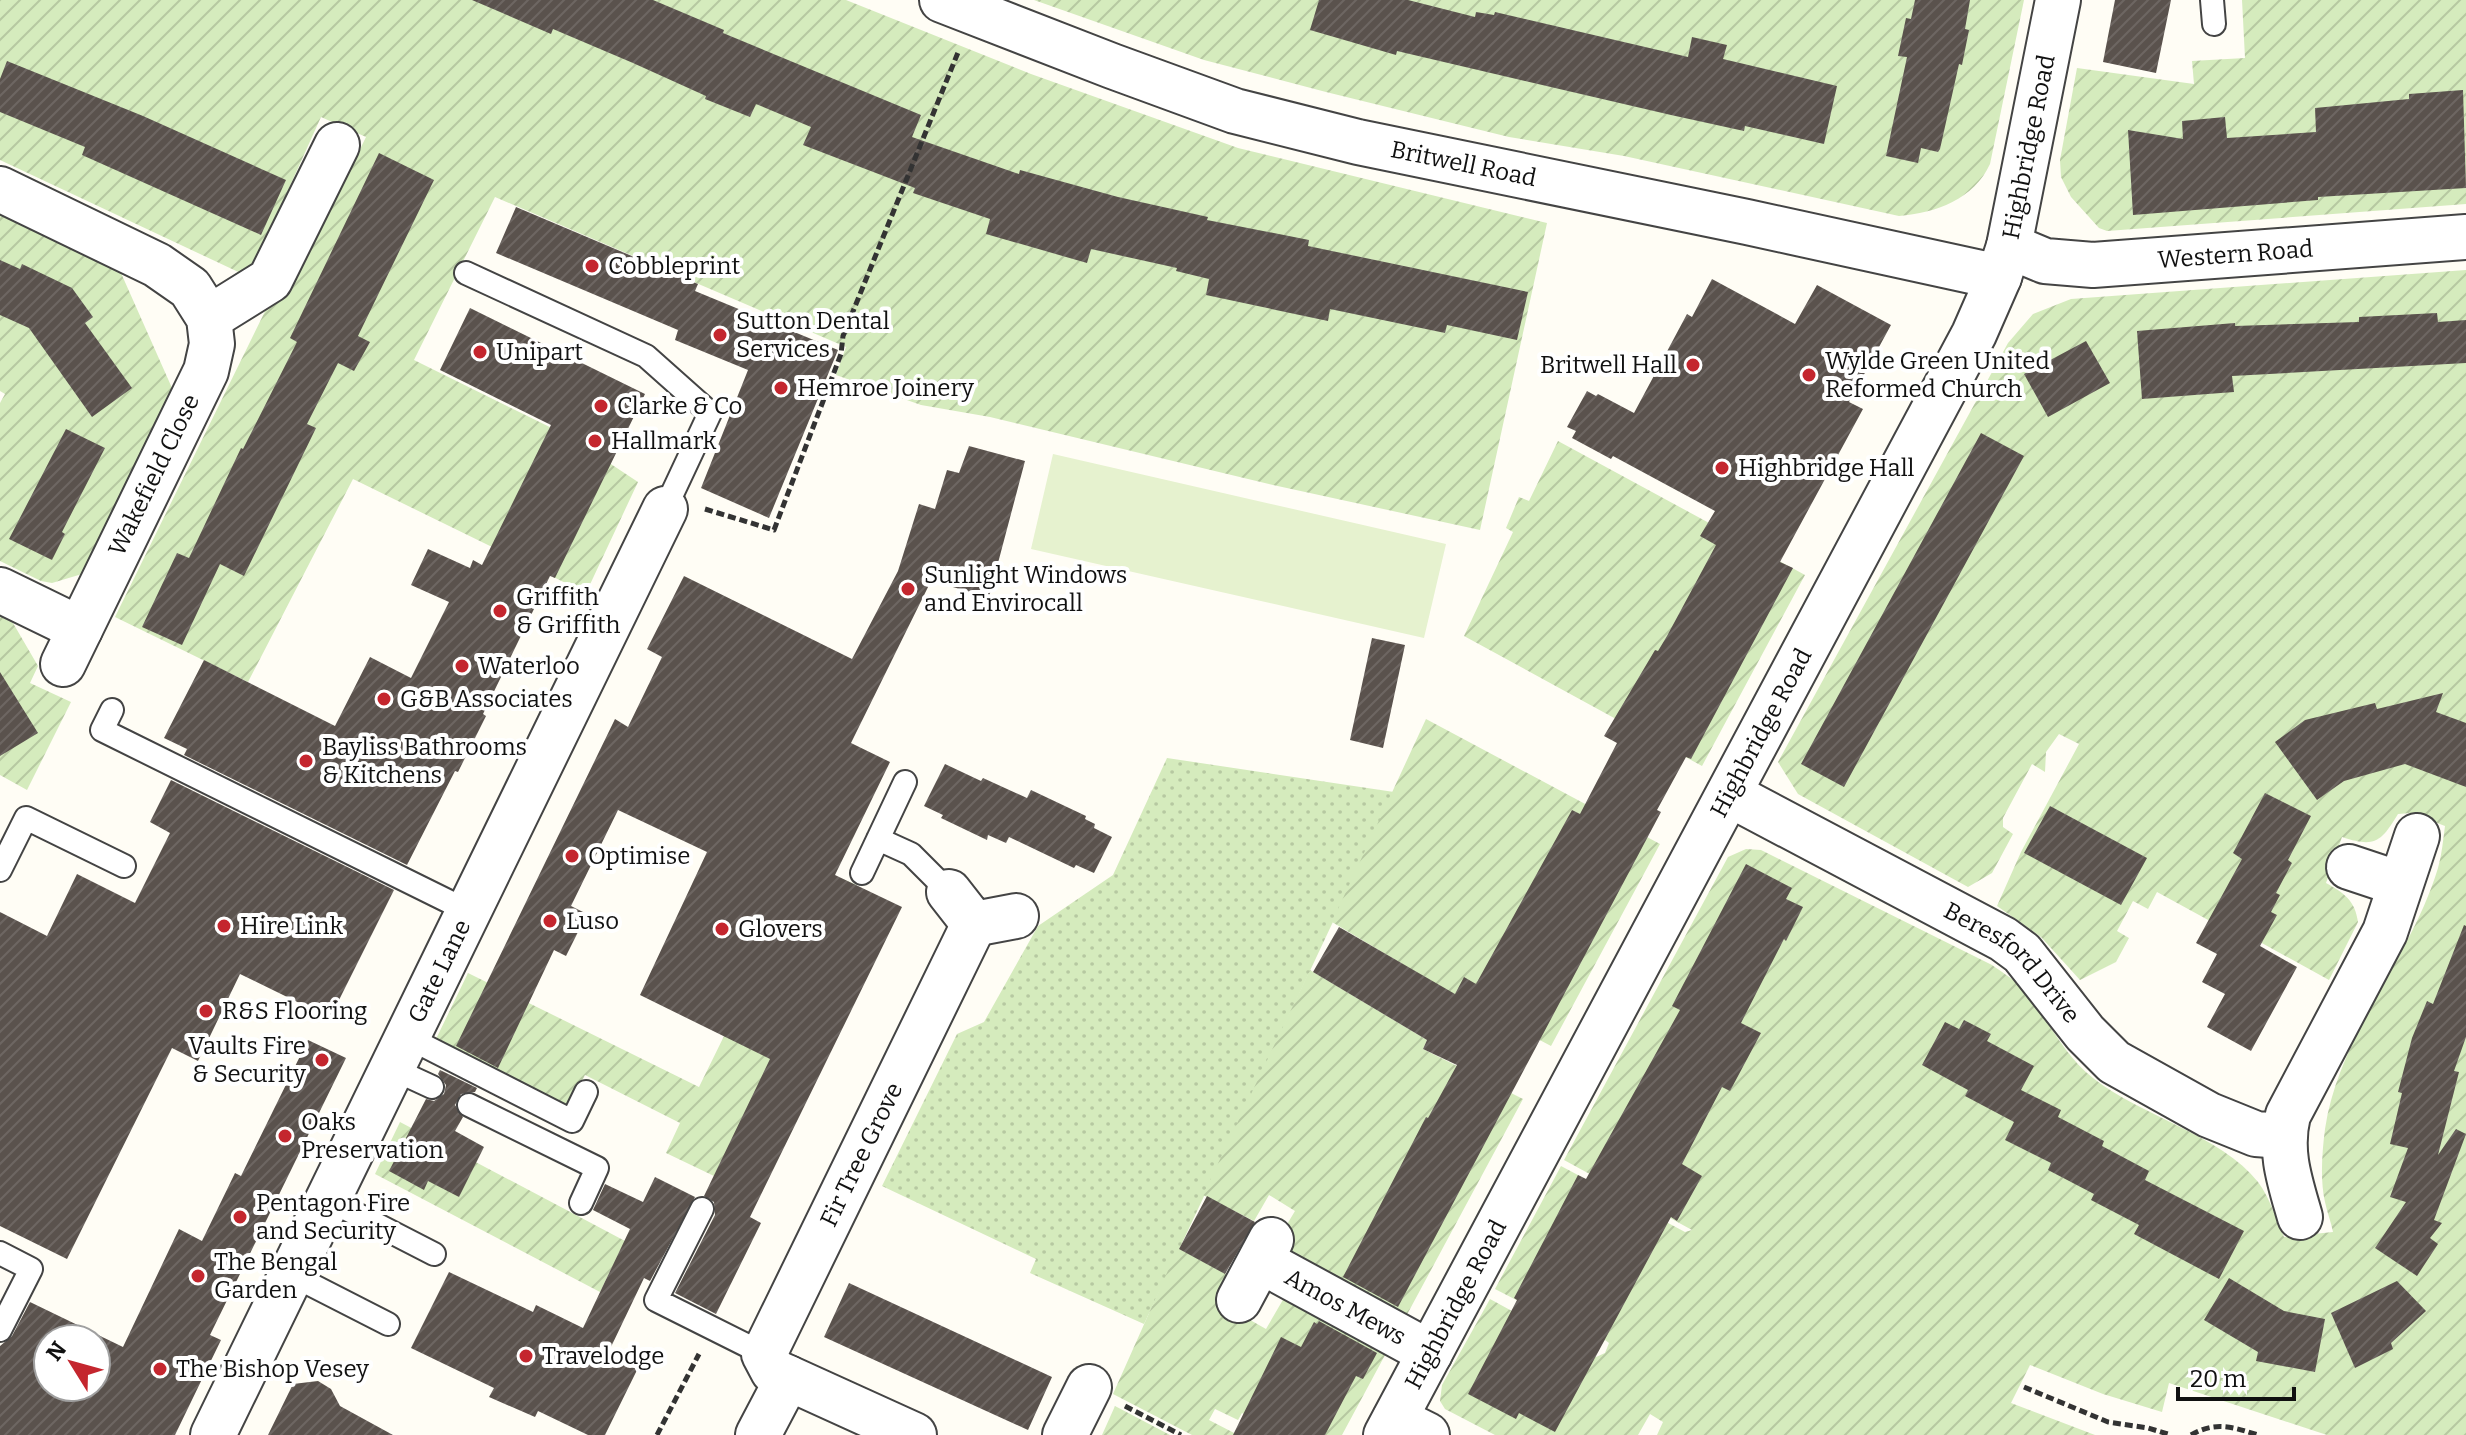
<svg xmlns="http://www.w3.org/2000/svg" width="2466" height="1435" font-family="Bitter,serif">
<style>
.park{fill:url(#park-dots)}
.garden{fill:url(#garden-furrows)}
.pitch{fill:#e6f2cf}
.building{fill:url(#building-hatch);fill-rule:evenodd}
.lines{fill:none;stroke-linecap:round;stroke-linejoin:round}
.service-casing{stroke:#444;stroke-width:26}
.minor-casing{stroke:#444;stroke-width:48}
.tertiary-casing{stroke:#444;stroke-width:48}
.path{stroke:#333;stroke-width:5;stroke-dasharray:8 4;stroke-linecap:butt}
.service{stroke:#fff;stroke-width:22}
.minor{stroke:#fff;stroke-width:44}
.tertiary{stroke:#fff;stroke-width:44}
.poi-dot{fill:#c4262e;stroke:#fff;stroke-width:3}
.labels{text-anchor:middle;stroke-width:8;stroke-linejoin:round;paint-order:stroke}
.street-label{font-size:24px;fill:#111;stroke:#fff}
.poi-label{font-size:24px;fill:#111;stroke:#fff;text-anchor:start}
</style>
<defs>
<pattern id="park-dots" width="8" height="8" patternUnits="userSpaceOnUse" patternTransform="scale(2)"><rect width="8" height="8" fill="#d5ebbd"/><path d="M2 2h.1M6 6h.1" fill="none" stroke="#b6c8a1" stroke-width="1.8" stroke-linecap="round"/></pattern>
<pattern id="garden-furrows" width="10" height="10" patternUnits="userSpaceOnUse" patternTransform="scale(2)"><rect width="10" height="10" fill="#d5ebbd"/><path d="M-1 1l2-2M0 10L10 0M9 11l2-2" fill="none" stroke="#b6c8a1"/></pattern>
<pattern id="building-hatch" width="6" height="6" patternUnits="userSpaceOnUse" patternTransform="scale(2)"><rect width="6" height="6" fill="#5a524d"/><path d="M-1 1l2-2M0 6l6-6M5 7l2-2" fill="none" stroke="#6d6662"/></pattern>
</defs>
<rect width="100%" height="100%" fill="#fffdf5"/>
<path class="park" d="M1167,758L1394,792L1144,1324L1030,1273L1036,1259L882,1186L957,1034L984,1022L1038,926L1113,875Z"/>
<path class="garden" d="M0,0H846L1031,74L1238,148L1547,223L1480,530L1273,485L990,417L921,405L836,375L846,347L495,197L414,360L570,437L638,482L586,593L353,479L248,682L115,617L276,289L289,295L366,137L321,117L249,277L0,160Z
M1034,0H2024L1990,164C1974,199 1936,213 1899,216L1624,156L1509,137L1326,92L1204,60Z
M2242,0H2466V204L2107,231L2099,228L2071,197L2061,177L2060,160L2077,68L2194,84L2192,61L2245,58Z
M0,214L121,273L172,388L82,574L52,583L41,581L0,561V403L5,394L0,391Z
M2466,270V1435H2327L2169,1383L2162,1412L2103,1394L2030,1365L2011,1403L2095,1435H1657L1663,1422L1650,1414L1638,1435H1495L1445,1409L1440,1401L1442,1385L1490,1299L1596,1357L1605,1353L1609,1343L1605,1340L1602,1344L1495,1289L1561,1166L1685,1232L1692,1230L1564,1160L1728,857L1746,849L1761,850L1992,965C2002,972 2013,979 2021,987C2047,1016 2062,1054 2093,1078C2141,1116 2221,1135 2258,1182C2270,1198 2276,1219 2284,1237L2333,1232C2331,1222 2327,1212 2325,1202C2320,1180 2322,1152 2325,1129C2339,1034 2411,958 2438,868C2442,854 2443,840 2445,826L2411,813L2398,814C2381,842 2375,848 2342,837L2326,883C2344,893 2355,900 2358,922L2329,980L2213,916L2210,921L2157,892L2148,909L2133,901L2117,931L2129,938L2116,962L2080,980L2041,937L1997,906L2021,852L2079,744L2059,734L2046,752L2045,772L2032,764L2003,818V827L2013,834L1992,873L1968,887L1798,794L1778,762L2008,343L2033,314L2071,299Z
M1558,441L1805,575L1702,766L1464,636L1513,532L1506,528L1519,497L1529,501Z
M0,616L13,623L38,666L30,683L71,702L27,790L0,775Z
M1426,719L1660,844L1551,1046L1454,995L1332,922Z
M814,867L857,885L714,1176L666,1153L680,1123L585,1075L568,1108L436,1039L468,973L699,1087L755,973Z
M1310,970L1427,1040L1423,1049L1523,1099L1403,1322L1282,1260L1280,1236L1295,1211L1269,1195L1254,1221L1203,1195Z
M400,1122L625,1241L600,1292L375,1174Z
M1178,1248L1228,1275L1215,1300L1266,1329L1284,1298L1391,1344L1342,1435H1285L1242,1413L1238,1420L1215,1409L1209,1420L1238,1435H1192L1113,1394Z
M1115,1406L1170,1435H1102Z"/>
<path class="pitch" d="M1053,454L1446,544L1424,638L1031,549Z"/>
<path class="building" d="M472,0H653L724,30L723,33L921,115L912,137L1019,174L1020,170L1118,197L1208,217L1207,220L1309,240L1308,246L1528,292L1517,340L1447,325L1445,333L1330,309L1328,321L1206,295L1209,279L1176,271L1177,268L1091,249L1087,263L986,234L990,219L913,193L915,188L803,145L811,127L756,104L750,117L705,99L706,96L633,63L553,29L551,34Z
M1319,0H1408L1475,17L1476,12L1494,15L1495,12L1688,57L1692,37L1727,45L1723,59L1837,86L1824,144L1745,126L1744,131L1671,115L1397,51L1396,55L1310,30Z
M1915,0H1970L1965,29L1969,30L1962,65L1959,64L1940,149L1938,152L1921,148L1918,163L1886,156L1907,57L1898,56L1906,18L1911,19Z
M2115,0H2171L2156,73L2103,62Z
M7,61L143,116L286,180L261,235L82,155L85,147L0,112V79Z
M2463,90L2466,188L2318,197V200L2133,215L2128,130L2183,139L2182,121L2225,117L2227,138L2316,132L2315,108L2409,99V94Z
M379,153L434,180L358,336L370,342L354,371L338,363L307,424L316,428L244,576L220,564L182,645L142,627L177,553L189,558L241,448L243,449L297,342L290,338Z
M516,207L698,284L695,291L838,350L769,518L701,488L748,370L675,340L678,330L496,253Z
M0,260L20,269L22,264L72,288L93,317L85,323L132,388L92,417L29,328L0,315Z
M1712,279L1795,324L1817,285L1891,325L1849,402L1863,409L1780,562L1793,568L1691,759L1686,757L1657,810L1661,812L1398,1307L1343,1277L1426,1117L1428,1118L1457,1065L1423,1049L1427,1040L1313,972L1339,927L1455,994L1464,977L1476,984L1572,810L1580,814L1617,743L1604,736L1655,650L1658,651L1667,636L1716,545L1700,536L1715,511L1613,456L1611,459L1572,438L1576,431L1567,427L1587,391L1596,396L1598,394L1634,413L1687,314L1692,317Z
M470,308L645,394L555,578L550,576L483,714L486,716L458,772L455,771L407,865L184,755L187,749L164,738L204,660L335,726L370,657L411,678L449,602L411,585L428,549L470,568L473,560L482,565L551,425L440,370Z
M2437,313L2438,322L2466,320V363L2232,376L2234,392L2142,399L2137,331L2235,323V326L2359,322V317Z
M2086,341L2110,383L2048,417L2024,374Z
M66,429L105,448L62,532L65,534L52,560L9,539Z
M1981,433L2024,456L1844,787L1801,764Z
M969,446L1025,461L989,597L931,581L851,743L890,762L835,875L902,907L750,1217L761,1223L716,1314L675,1293L715,1215L714,1202L704,1196L770,1059L640,995L707,852L618,810L571,906L587,914L566,956L554,950L498,1068L456,1046L615,719L628,727L662,657L647,649L684,576L852,659L898,571L919,504L935,509L947,470L959,473Z
M1372,638L1405,645L1383,748L1350,740Z
M0,672L38,733L0,756Z
M2443,693L2436,712L2466,723V787L2405,764L2344,781L2317,800L2275,742L2305,720L2375,703L2377,709Z
M945,764L981,781L983,778L1027,798L1031,790L1086,816L1085,819L1095,824L1094,828L1112,837L1094,873L1076,865L1074,868L1009,837L1006,843L988,835L987,840L941,818L943,815L924,806Z
M171,780L394,890L330,1018L240,974L198,1061L172,1048L67,1259L0,1226V912L47,936L77,874L135,903L170,833L150,822Z
M2265,793L2311,816L2288,860L2292,863L2276,893L2280,895L2271,912L2277,915L2260,946L2297,967L2251,1051L2207,1027L2225,994L2202,982L2217,954L2196,943L2242,859L2233,853Z
M2050,806L2147,858L2121,905L2024,853Z
M1746,864L1792,888L1786,899L1803,907L1786,941L1784,939L1741,1023L1761,1033L1730,1091L1722,1087L1682,1164L1702,1176L1677,1221L1671,1217L1555,1432L1519,1413L1516,1419L1468,1394L1517,1300L1514,1298L1578,1175L1586,1179L1680,1010L1672,1006Z
M2464,925L2466,926V1037L2454,1071L2459,1072L2438,1155L2456,1129L2466,1134L2434,1220L2442,1223L2430,1238L2438,1244L2417,1276L2375,1248L2406,1202L2390,1197L2408,1148L2390,1144L2402,1093L2398,1092L2412,1038L2427,1001L2433,1004Z
M1964,1020L1991,1034L1987,1041L2034,1066L2021,1090L2061,1110L2058,1117L2104,1141L2102,1146L2149,1171L2145,1180L2244,1231L2219,1279L2134,1234L2139,1225L2091,1200L2094,1194L2048,1170L2051,1163L2005,1140L2014,1122L1965,1096L1968,1090L1922,1065L1945,1022L1959,1029Z
M308,1040L346,1058L210,1335L221,1340L175,1435H0V1346L12,1336L30,1302L123,1347L179,1229L202,1241L235,1173L241,1176ZM48,1339H96V1387H48Z
M440,1070L477,1088L475,1092L461,1094L455,1105L463,1117L455,1131L484,1147L459,1197L428,1181L424,1190L389,1171L426,1099L434,1101L444,1094L446,1085L438,1074Z
M655,1177L695,1197L650,1281L644,1278L610,1349L640,1364L605,1435H588L538,1411L535,1417L489,1397L494,1388L411,1348L449,1272L533,1312L536,1305L583,1328L630,1229L593,1210L605,1184L643,1202Z
M1207,1196L1255,1222L1225,1274L1179,1249Z
M2229,1278L2284,1311L2325,1319L2315,1372L2256,1361L2258,1352L2204,1320Z
M2397,1281L2426,1311L2391,1343L2393,1349L2355,1368L2331,1313Z
M849,1283L1052,1377L1028,1430L824,1337Z
M1319,1321L1377,1353L1363,1379L1356,1376L1325,1435H1233L1281,1337L1301,1347L1314,1322L1317,1324Z
M318,1381L331,1389L340,1406L393,1435H268L293,1384Z"/>
<g class="lines">
<g class="service-casing">
<path id="service" d="M2212,0L2214,24
M466,273L646,356L710,413L665,509
M112,710L102,730L468,911
M878,839L911,854L949,892
M0,870L26,818L124,866
M862,873L905,782
M407,1037L572,1121L586,1092
M393,1069L432,1087
M469,1105L597,1168L581,1203
M329,1200L434,1254
M702,1209L656,1300L764,1354
M0,1253L31,1269L0,1330
M292,1275L388,1324"/>
</g>
<g class="minor-casing">
<g id="minor">
<path id="s1" d="M942,0L1112,66L1235,111L1358,142L1747,222L1999,277"/>
<path d="M0,189L157,265L190,288L209,318L212,344L206,371L63,664"/>
<path id="s2" d="M2009,246L2045,261L2093,265L2466,237"/>
<path d="M209,318L270,280L337,145"/>
<path d="M0,590L80,629"/>
<path id="s3" d="M1729,794L2003,939L2022,953L2085,1033L2114,1062L2209,1115L2256,1134L2283,1136"/>
<path d="M2349,867L2400,884"/>
<path d="M949,892L974,924L1016,916"/>
<path d="M2300,1217C2290,1182 2279,1152 2288,1115L2385,932L2417,836"/>
<path id="s4" d="M1261,1261L1430,1353"/>
<path d="M1239,1300L1271,1240"/>
<path d="M1395,1419L1427,1435"/>
<path id="s5" d="M213,1435L665,509"/>
<path d="M758,1435L788,1378"/>
<path id="s6" d="M914,1435L773,1371L764,1354L974,924"/>
<path d="M1065,1435L1089,1387"/>
</g>
</g>
<g class="tertiary-casing">
<g id="tertiary">
<path id="s7" d="M1386,1435L1974,334L1999,277L2009,246L2058,0"/>
</g>
</g>
<path class="path" d="M705,509L774,530L841,354L843,336L959,50
M2024,1387L2108,1422L2148,1428L2171,1435
M1125,1406L1181,1435
M657,1435L699,1354
M2191,1435C2215,1421 2233,1427 2258,1435"/>
<use href="#service" class="service"/>
<use href="#minor" class="minor"/>
<use href="#tertiary" class="tertiary"/>
</g>
<g class="poi-dot">
<circle cx="592" cy="266" r="8"/>
<circle cx="720" cy="335" r="8"/>
<circle cx="480" cy="352" r="8"/>
<circle cx="1693" cy="365" r="8"/>
<circle cx="1809" cy="375" r="8"/>
<circle cx="781" cy="388" r="8"/>
<circle cx="601" cy="406" r="8"/>
<circle cx="595" cy="441" r="8"/>
<circle cx="1722" cy="468" r="8"/>
<circle cx="908" cy="589" r="8"/>
<circle cx="500" cy="611" r="8"/>
<circle cx="462" cy="666" r="8"/>
<circle cx="384" cy="699" r="8"/>
<circle cx="306" cy="761" r="8"/>
<circle cx="572" cy="856" r="8"/>
<circle cx="550" cy="921" r="8"/>
<circle cx="224" cy="926" r="8"/>
<circle cx="722" cy="929" r="8"/>
<circle cx="206" cy="1011" r="8"/>
<circle cx="322" cy="1060" r="8"/>
<circle cx="285" cy="1136" r="8"/>
<circle cx="240" cy="1217" r="8"/>
<circle cx="198" cy="1276" r="8"/>
<circle cx="526" cy="1356" r="8"/>
<circle cx="160" cy="1369" r="8"/>
</g>
<g class="labels">
<g class="street-label">
<text dy="8" stroke="none"><textPath href="#s7" startOffset="1444">Highbridge Road</textPath></text>
<text dy="8" stroke="none"><textPath href="#s1" startOffset="548">Britwell Road</textPath></text>
<text dy="8" stroke="none"><textPath href="#s2" startOffset="230">Western Road</textPath></text>
<text transform="translate(154 475) rotate(-64)" y="8">Wakefield Close</text>
<text dy="8" stroke="none"><textPath href="#s7" startOffset="796">Highbridge Road</textPath></text>
<text dy="8" stroke="none"><textPath href="#s3" startOffset="332">Beresford Drive</textPath></text>
<text dy="8" stroke="none"><textPath href="#s5" startOffset="516">Gate Lane</textPath></text>
<text dy="8" stroke="none"><textPath href="#s6" startOffset="396">Fir Tree Grove</textPath></text>
<text dy="8" stroke="none"><textPath href="#s7" startOffset="148">Highbridge Road</textPath></text>
<text dy="8" stroke="none"><textPath href="#s4" startOffset="96">Amos Mews</textPath></text>
</g>
<g class="poi-label">
<text x="608" y="274">Cobbleprint</text>
<text x="736" y="329">Sutton Dental<tspan x="736" dy="28">Services</tspan></text>
<text x="496" y="360">Unipart</text>
<text x="1825" y="369">Wylde Green United<tspan x="1825" dy="28">Reformed Church</tspan></text>
<text x="1677" y="373" text-anchor="end">Britwell Hall</text>
<text x="797" y="396">Hemroe Joinery</text>
<text x="617" y="414">Clarke &amp; Co</text>
<text x="611" y="449">Hallmark</text>
<text x="1738" y="476">Highbridge Hall</text>
<text x="924" y="583">Sunlight Windows<tspan x="924" dy="28">and Envirocall</tspan></text>
<text x="516" y="605">Griffith<tspan x="516" dy="28">&amp; Griffith</tspan></text>
<text x="478" y="674">Waterloo</text>
<text x="400" y="707">G&amp;B Associates</text>
<text x="322" y="755">Bayliss Bathrooms<tspan x="322" dy="28">&amp; Kitchens</tspan></text>
<text x="588" y="864">Optimise</text>
<text x="566" y="929">Luso</text>
<text x="240" y="934">Hire Link</text>
<text x="738" y="937">Glovers</text>
<text x="222" y="1019">R&amp;S Flooring</text>
<text x="306" y="1054" text-anchor="end">Vaults Fire<tspan x="306" dy="28">&amp; Security</tspan></text>
<text x="301" y="1130">Oaks<tspan x="301" dy="28">Preservation</tspan></text>
<text x="256" y="1211">Pentagon Fire<tspan x="256" dy="28">and Security</tspan></text>
<text x="214" y="1270">The Bengal<tspan x="214" dy="28">Garden</tspan></text>
<text x="542" y="1364">Travelodge</text>
<text x="176" y="1377">The Bishop Vesey</text>
</g>
</g>
<g transform="translate(72 1363) rotate(307)"><circle r="38" fill="#ffffff" stroke="#a0a0a0" stroke-width="2"/>
<path d="M0-6L14 30L0 20L-14 30Z" fill="#c4262e"/>
<text y="-12" font-size="22" font-weight="bold" text-anchor="middle" fill="#111111">N</text>
</g>
<path d="M2178 1387v12h116v-12" fill="none" stroke="#111111" stroke-width="4"/>
<text x="2190" y="1387" font-size="24" fill="#111111" stroke="#ffffff" stroke-width="6" paint-order="stroke">20 m</text>
</svg>
